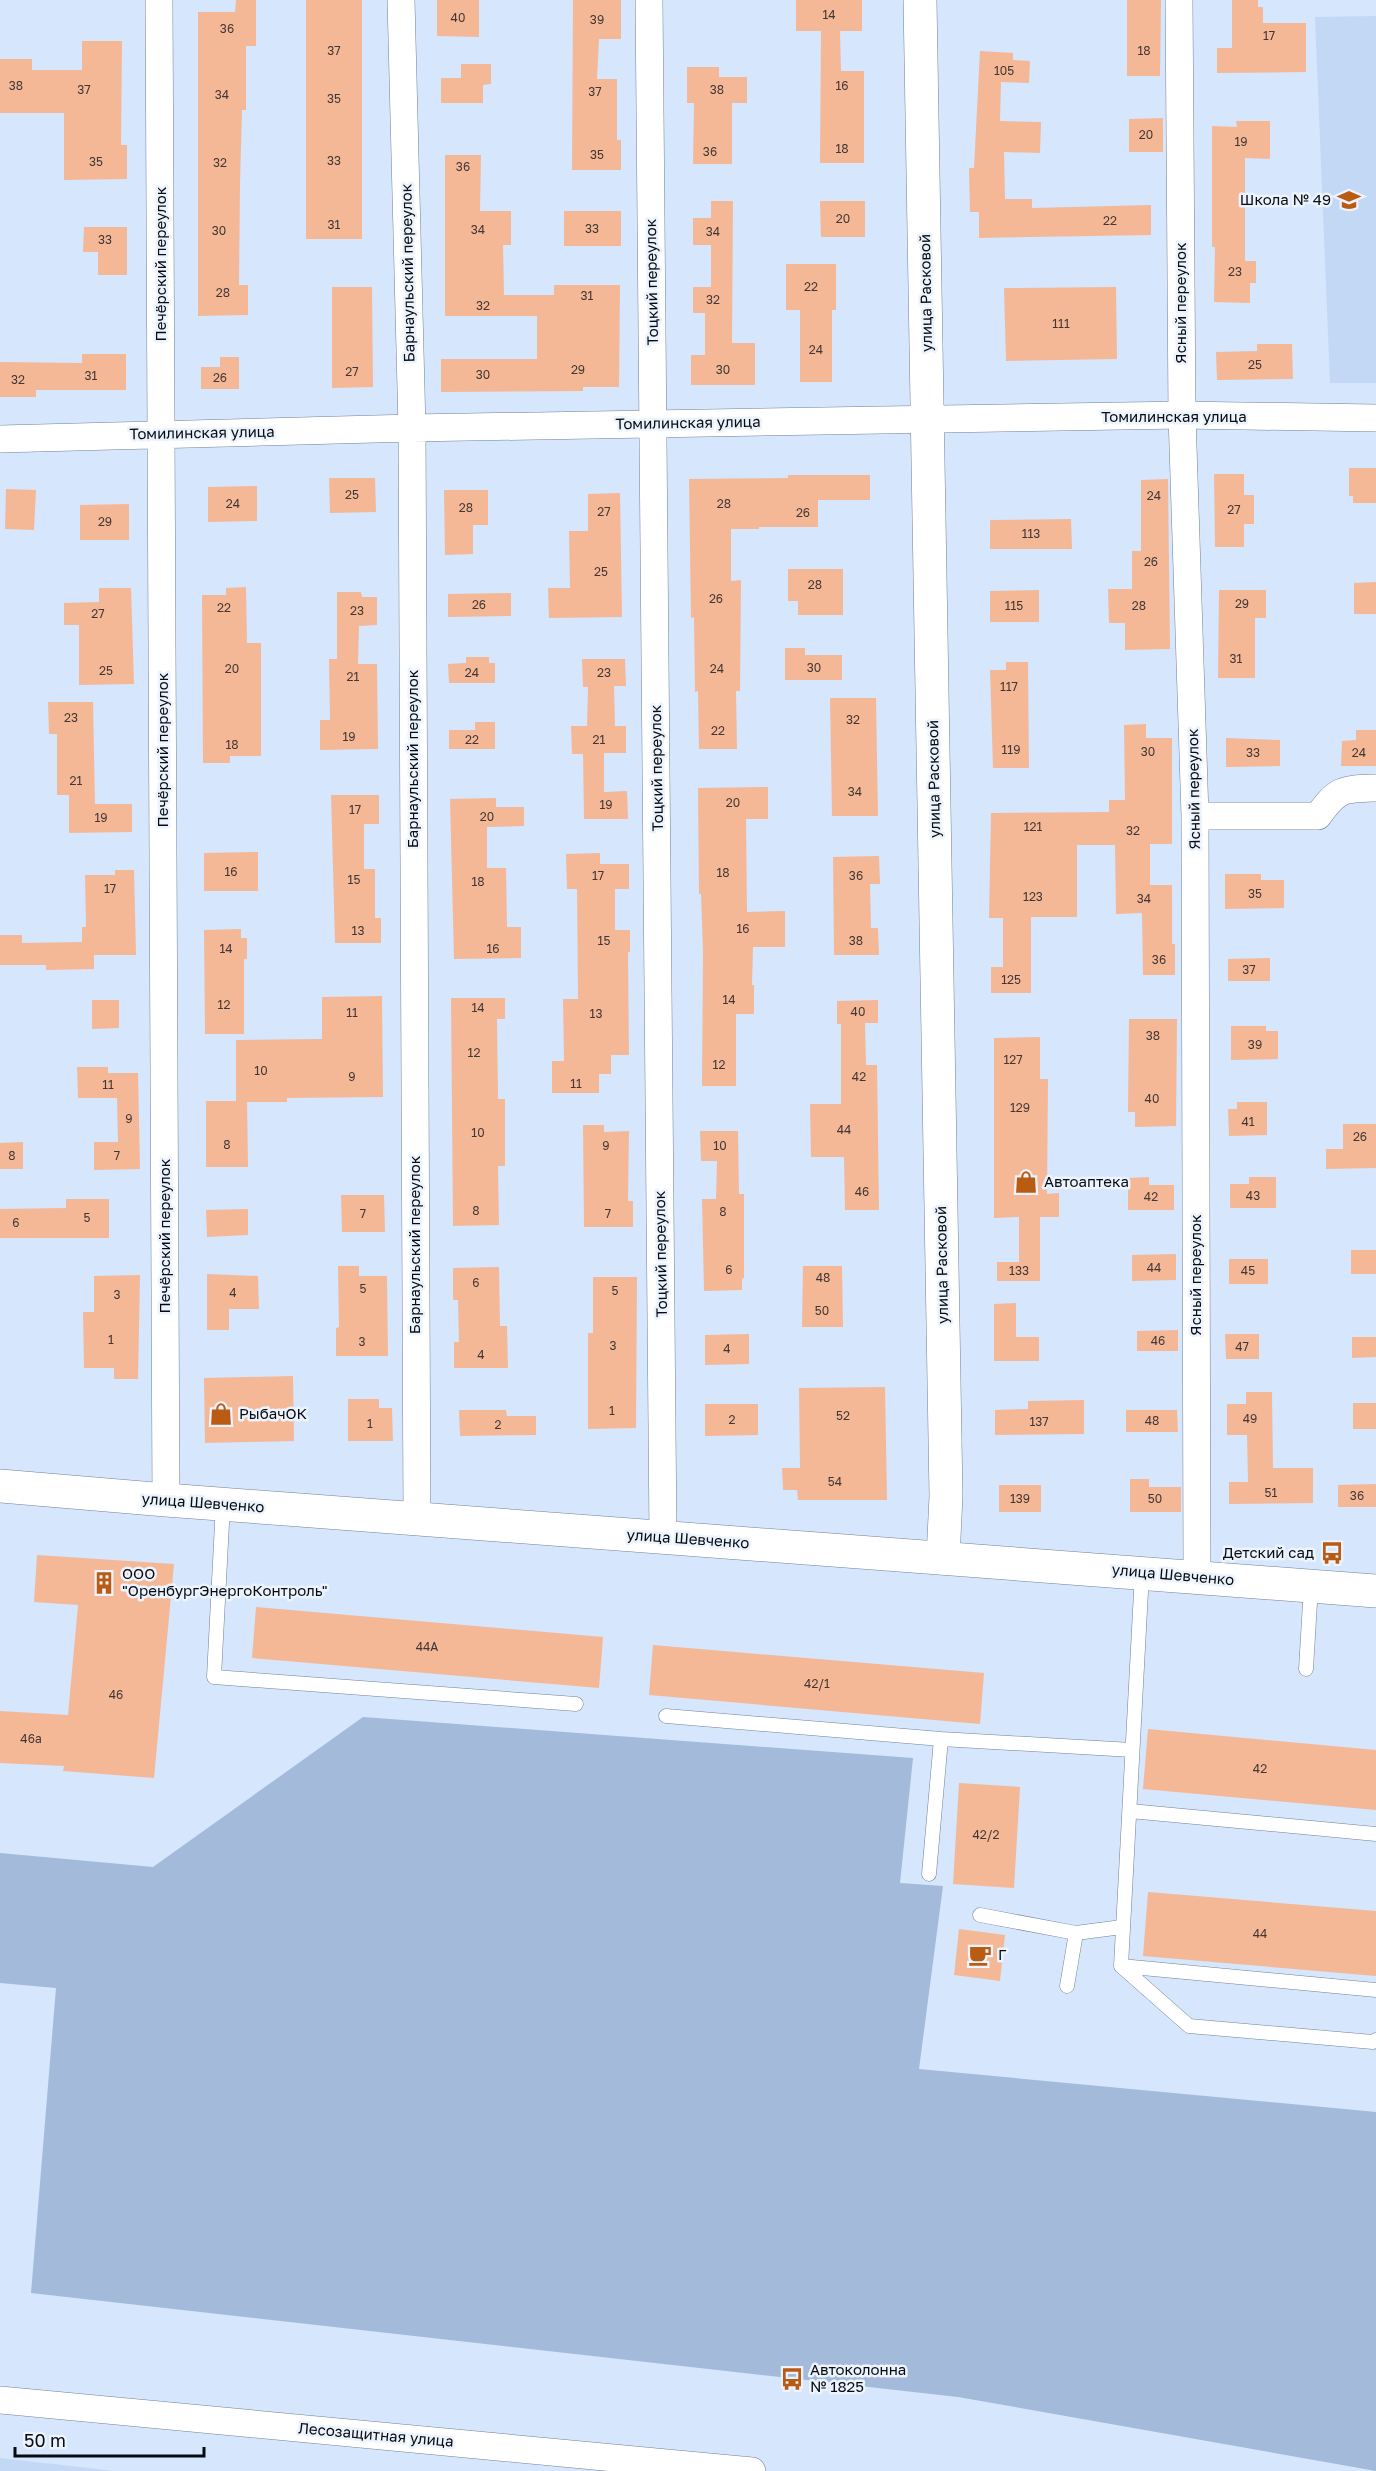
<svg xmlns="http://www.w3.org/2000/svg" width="1376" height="2471" font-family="'Golos Text',sans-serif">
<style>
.built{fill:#c2d8f4}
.green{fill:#a3bada}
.building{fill:#f4b897}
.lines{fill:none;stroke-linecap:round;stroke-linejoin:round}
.service-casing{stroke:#738296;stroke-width:15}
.minor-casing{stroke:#738296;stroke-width:28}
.tertiary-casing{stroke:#738296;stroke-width:34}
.secondary-casing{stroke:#738296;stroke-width:34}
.service{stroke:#fff;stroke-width:14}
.minor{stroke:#fff;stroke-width:27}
.tertiary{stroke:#fff;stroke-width:33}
.secondary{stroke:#fff;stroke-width:33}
.labels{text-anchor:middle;stroke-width:5;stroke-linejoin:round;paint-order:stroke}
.number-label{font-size:12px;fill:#423734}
.poi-label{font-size:15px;fill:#070c13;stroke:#ecf3fc;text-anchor:start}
.street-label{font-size:15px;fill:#070c13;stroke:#ecf3fc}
</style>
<rect width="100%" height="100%" fill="#d5e6fd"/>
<path class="built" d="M1376,16V383H1330L1315,17Z
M0,2458L114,2471H0Z"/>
<path class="green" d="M363,1717L913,1758L900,1883L943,1886L919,2069L1376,2112V2471L958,2397L31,2293L56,1988L0,1983V1853L153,1867Z"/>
<path class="building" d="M236,0H256V46H246V110H242L240,183L239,285H248V315L198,316V12H235Z
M306,0H362V239H306Z
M437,0H479V37L437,36Z
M573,0H621V39H599L597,79H617V140H621V170H572Z
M796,0H862V31H840L841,71H864V163H820L821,31H796Z
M1127,0H1161L1160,76H1127Z
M1232,0H1258V7H1263V23H1306V72L1217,73V48H1232Z
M82,41H122L121,145H127V179L64,180V113H0V59H32V70H82Z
M980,51L1013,53V60L1030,61L1029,83L1001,82L1000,121L1041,122L1040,153L1004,152L1005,199H1032V208L1151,205V235L979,238V212H970L969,168H974Z
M461,64H491V84L483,85V103H441V78H461Z
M687,67H719V77H747V103H732V164H693L694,103H687Z
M1163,118V152H1129V119Z
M1236,121H1270V159L1245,158V261H1256V283H1250V303L1214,302L1215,247H1212V126L1237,127Z
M445,155H481L480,211H511V245H503L504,295H554V285H620L619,387H583V391L441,392V359H537V316H445Z
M711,201H733L732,343H755V385H691V355H705V313H693V287H711V245H693V218H711Z
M820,201H865V237H821Z
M564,211H621V246H564Z
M84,227H127V275H98V252H83Z
M786,264H836V310H832V382H800V310H786Z
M332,287H372L373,387L332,388Z
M1116,287L1117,359L1006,361L1004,288Z
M1257,344H1292L1293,379L1217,380L1216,352L1257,351Z
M82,354H126V390H36V397H0V362L82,363Z
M220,357H239V389H201V367H220Z
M1349,468H1376V503H1353V496H1349Z
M1214,474H1244V495H1254V524H1244V547H1215Z
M788,475H870V500H818V527H759V529H731V581L741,580L740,691H736L737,749H699L698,691L695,692L694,617L691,618L689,479L788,478Z
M329,478H375L376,512L330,513Z
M1168,479L1170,649L1125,650V623H1109L1108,589H1132V551H1141V480Z
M257,486V521L208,522V487Z
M6,489L36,490L34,530L5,529Z
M444,490H488V525H473V554L445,555Z
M620,493L622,617L549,618L548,588H570L569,531H588V494Z
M129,504V540H80V505Z
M1071,519L1072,549H990V520Z
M788,569H843V615H798V601H788Z
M1376,582V614H1354V583Z
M246,587L247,643H261V756H230V763H203L202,595H226V588Z
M99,588H131L134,684L79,685V625H64V603L99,602Z
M1039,590V622H990V591Z
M1219,590H1266V618H1255V678H1218Z
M337,592H361L362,597H377V625L359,626L358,664H377L378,749L320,750V720H330L329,659H337Z
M511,593V616L448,617V594Z
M785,648H805V655H842V680H785Z
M466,657H489V663H495V683H449L448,664L466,663Z
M582,659H625L626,686H614L615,726H626V753H604V792L627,791L628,819H584L583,754H572L571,726H587L588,687H583Z
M1006,662H1028L1029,768H993L990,670H1006Z
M830,698H876L878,816H832Z
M48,702H93L95,804H132V832L69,833V795H57V734H49Z
M475,722H495V749H449V730H475Z
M1146,724V738H1172V844H1150V885H1172V944H1175V975H1143L1142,913L1116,914L1115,845H1077V917H1031V993H991V967H1003V918H989L991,813L1109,812V800H1125L1124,725Z
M1356,730H1376V766H1341L1342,741L1356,740Z
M1226,738L1280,740V766L1226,767Z
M768,787V819H746L747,912L785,911V947H753L752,985H754V1014H736V1086H702L703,952L701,894H699L698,788Z
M331,795H379V824H364V869H375V918H381V943H335Z
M496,798V807H524V826L487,827V868H506L507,927H521V958L454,959L450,799Z
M258,852V891H204V853Z
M600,853V864H629V889H615V930H630V952H628L629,1055H611V1074H599V1093H552V1061H564L563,999H578L577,889H567L566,854Z
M879,856L880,884H870L871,928H878L879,955H834L833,857Z
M115,870H134L136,955H94V969L46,970V965H0V935H22V943L82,942V927H86L85,875H115Z
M1225,874H1261V880H1284V908L1225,909Z
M241,929V938H247V959H244V1034H205L204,930Z
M1270,958V981H1228V959Z
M382,996L383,1097L287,1098V1102H247L248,1167H206V1101H236V1040L322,1039V997Z
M451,998H505V1019H497L498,1099H505V1166H498L499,1225L453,1226Z
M92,1000H119V1028L92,1029Z
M878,1000V1023H865L866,1065H877L879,1210H845L844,1157H811L810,1104H841V1024H837V1001Z
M1129,1019H1177L1176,1126L1135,1127V1112H1128Z
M1231,1026H1266V1031H1278V1059L1231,1060Z
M1040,1037V1079H1048L1047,1194L1059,1193V1217H1040V1281H997V1262H1019V1217L994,1218V1038Z
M77,1067H108V1073H138L140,1169L94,1170V1142H118L117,1098H78Z
M1237,1102H1267V1135L1229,1136L1228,1109H1237Z
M1343,1124H1376V1168L1326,1169V1149H1343Z
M583,1125H604V1132L629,1131L628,1201H633V1227H584Z
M700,1131H738L739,1194H744V1278L742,1279V1290L704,1291L702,1199H716L717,1161H701Z
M23,1142V1169H0V1143Z
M1149,1177V1185H1174V1210H1128V1178Z
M1249,1177H1276V1208H1230V1184H1249Z
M341,1195H384L385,1232H342Z
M66,1199H109V1238H0V1209L66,1208Z
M248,1209V1235L207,1237L206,1210Z
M1351,1250H1376V1274H1351Z
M1176,1254V1280L1132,1281V1255Z
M1229,1259H1268V1284H1229Z
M338,1266H359V1276H387L388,1356H336V1328L339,1327Z
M803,1266H842L843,1327H802Z
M499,1267L500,1326H507L508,1368H454V1342H459L458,1300H453V1268Z
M207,1274L258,1276L259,1309H229V1330H207Z
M140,1275L138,1379H114V1368H84L83,1312H94V1276Z
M593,1277H637L636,1428L588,1429V1333H593Z
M1016,1303V1337H1039V1361H994V1304Z
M1178,1330V1351H1137V1331Z
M749,1334V1364L705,1365V1335Z
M1225,1334H1259V1359H1226Z
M1352,1337H1376V1357L1352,1358Z
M293,1376L294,1441L205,1443L204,1378Z
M885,1387L887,1500H798L797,1490H783L782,1468H800L799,1388Z
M1246,1392H1272L1273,1468H1313V1503L1229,1504V1482H1248L1247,1435H1227V1404H1246Z
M348,1399H379V1408H392L393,1441H348Z
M1084,1400V1434L995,1435V1410L1028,1409V1401Z
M1353,1403H1376V1429H1353Z
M705,1404H758V1435L705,1436Z
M459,1410H506L507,1416H536V1435L460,1436Z
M1126,1410H1177L1178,1432H1126Z
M1130,1479H1149V1487H1181V1512H1130Z
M1376,1484V1507H1338V1485Z
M999,1485H1041V1512H999Z
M37,1555L174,1564L154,1778L63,1771L64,1766L0,1763V1711L68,1715L78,1605L34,1602Z
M256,1607L603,1637L599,1688L252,1658Z
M653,1645L984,1673L980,1724L649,1695Z
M1148,1729L1376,1750V1810L1143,1789Z
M959,1783L1020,1787L1014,1888L953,1884Z
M1148,1892L1376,1911V1976L1143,1956Z
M959,1929L1005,1935L1000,1981L954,1975Z"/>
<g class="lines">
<g class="service-casing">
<path id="service" d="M223,1504L214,1677L576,1704
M1142,1573L1121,1966L1376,1990
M1306,1669L1311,1586
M666,1716L941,1739L1132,1750
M1130,1811L1376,1834
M929,1874L941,1739
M980,1915L1076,1933
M1121,1966L1189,2026L1373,2042L1376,2040
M1067,1986L1076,1933L1122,1927"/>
</g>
<g class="minor-casing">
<path id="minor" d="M159,0L166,1500
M401,0L412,428L417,1518
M649,0L663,1537
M1179,0L1182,415L1195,816L1197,1577
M0,439L412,428L1182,415L1376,418
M1195,816H1318C1338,788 1343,789 1376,788
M0,2400L752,2471"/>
</g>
<g class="tertiary-casing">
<path id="tertiary" d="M920,0L946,1496L943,1558"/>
</g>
<g class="secondary-casing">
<path id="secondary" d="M0,1486L166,1500L1376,1591"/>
</g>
<use href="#service" class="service"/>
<use href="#minor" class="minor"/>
<use href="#tertiary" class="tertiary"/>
<use href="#secondary" class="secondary"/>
</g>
<defs>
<g id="school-bare" transform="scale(1.8)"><path d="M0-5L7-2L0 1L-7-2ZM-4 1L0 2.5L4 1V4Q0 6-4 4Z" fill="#ba5b14" stroke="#ecf3fc" stroke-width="2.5" paint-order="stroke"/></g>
<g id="shop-bare" transform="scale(1.8)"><path d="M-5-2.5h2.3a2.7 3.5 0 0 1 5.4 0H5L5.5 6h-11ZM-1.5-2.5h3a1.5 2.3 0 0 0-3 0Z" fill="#ba5b14" stroke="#ecf3fc" stroke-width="2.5" paint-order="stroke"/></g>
<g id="bus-bare" transform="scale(1.8)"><path d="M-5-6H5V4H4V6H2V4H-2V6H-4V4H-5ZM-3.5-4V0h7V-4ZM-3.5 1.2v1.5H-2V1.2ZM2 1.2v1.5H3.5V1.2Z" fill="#ba5b14" stroke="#ecf3fc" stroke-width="2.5" paint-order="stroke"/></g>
<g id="building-bare" transform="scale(1.8)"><path d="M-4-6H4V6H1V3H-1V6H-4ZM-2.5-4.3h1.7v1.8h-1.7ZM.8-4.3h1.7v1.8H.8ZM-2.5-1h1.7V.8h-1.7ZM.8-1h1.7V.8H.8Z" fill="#ba5b14" stroke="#ecf3fc" stroke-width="2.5" paint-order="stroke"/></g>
<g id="cafe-bare" transform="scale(1.8)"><path d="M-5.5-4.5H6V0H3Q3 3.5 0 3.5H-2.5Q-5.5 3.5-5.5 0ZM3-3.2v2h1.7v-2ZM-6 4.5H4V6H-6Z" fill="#ba5b14" stroke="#ecf3fc" stroke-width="2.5" paint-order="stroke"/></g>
</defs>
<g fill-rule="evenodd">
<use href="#school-bare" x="1349" y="200"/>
<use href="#shop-bare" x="1026" y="1182"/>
<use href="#shop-bare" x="221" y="1414"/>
<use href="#bus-bare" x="1332" y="1553"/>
<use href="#building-bare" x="104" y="1583"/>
<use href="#cafe-bare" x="980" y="1955"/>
<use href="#bus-bare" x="792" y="2379"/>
</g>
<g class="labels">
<g class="number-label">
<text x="829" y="19">14</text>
<text x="458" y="22">40</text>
<text x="597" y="24">39</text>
<text x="227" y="33">36</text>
<text x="1269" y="40">17</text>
<text x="334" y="55">37</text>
<text x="1144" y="55">18</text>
<text x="1004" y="75">105</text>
<text x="16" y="90">38</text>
<text x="842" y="90">16</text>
<text x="84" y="94">37</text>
<text x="717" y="94">38</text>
<text x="595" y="96">37</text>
<text x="222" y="99">34</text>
<text x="334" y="103">35</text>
<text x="1146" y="139">20</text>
<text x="1241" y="146">19</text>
<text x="842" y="153">18</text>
<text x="710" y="156">36</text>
<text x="597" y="159">35</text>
<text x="334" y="165">33</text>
<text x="96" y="166">35</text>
<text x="220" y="167">32</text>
<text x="463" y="171">36</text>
<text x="843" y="223">20</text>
<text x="1110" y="225">22</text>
<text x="334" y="229">31</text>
<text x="592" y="233">33</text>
<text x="478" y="234">34</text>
<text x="219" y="235">30</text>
<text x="713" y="236">34</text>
<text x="105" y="244">33</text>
<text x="1235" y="276">23</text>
<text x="811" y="291">22</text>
<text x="223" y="297">28</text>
<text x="587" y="300">31</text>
<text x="713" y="304">32</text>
<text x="483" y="310">32</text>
<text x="1061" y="328">111</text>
<text x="816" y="354">24</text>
<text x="1255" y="369">25</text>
<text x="578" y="374">29</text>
<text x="723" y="374">30</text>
<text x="352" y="376">27</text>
<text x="483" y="379">30</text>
<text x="91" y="380">31</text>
<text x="220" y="382">26</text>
<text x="18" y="384">32</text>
<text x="352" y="499">25</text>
<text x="1154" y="500">24</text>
<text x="233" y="508">24</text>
<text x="724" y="508">28</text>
<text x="466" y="512">28</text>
<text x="1234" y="514">27</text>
<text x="604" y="516">27</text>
<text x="803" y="517">26</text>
<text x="105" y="526">29</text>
<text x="1031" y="538">113</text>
<text x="1151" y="566">26</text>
<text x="601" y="576">25</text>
<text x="815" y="589">28</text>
<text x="716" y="603">26</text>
<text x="1242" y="608">29</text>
<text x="479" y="609">26</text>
<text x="1014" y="610">115</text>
<text x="1139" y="610">28</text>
<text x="224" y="612">22</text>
<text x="357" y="615">23</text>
<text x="98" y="618">27</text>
<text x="1236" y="663">31</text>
<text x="814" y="672">30</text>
<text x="232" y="673">20</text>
<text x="717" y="673">24</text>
<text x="106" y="675">25</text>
<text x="472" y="677">24</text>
<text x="604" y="677">23</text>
<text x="353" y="681">21</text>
<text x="1009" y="691">117</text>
<text x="71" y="722">23</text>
<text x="853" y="724">32</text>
<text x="718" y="735">22</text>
<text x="349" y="741">19</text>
<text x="472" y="744">22</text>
<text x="599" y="744">21</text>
<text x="232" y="749">18</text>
<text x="1011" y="754">119</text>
<text x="1148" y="756">30</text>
<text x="1253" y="757">33</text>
<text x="1359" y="757">24</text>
<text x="76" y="785">21</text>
<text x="855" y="796">34</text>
<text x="733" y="807">20</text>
<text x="606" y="809">19</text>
<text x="355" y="814">17</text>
<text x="487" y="821">20</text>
<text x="101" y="822">19</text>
<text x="1033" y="831">121</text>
<text x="1133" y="835">32</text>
<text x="231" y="876">16</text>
<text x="723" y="877">18</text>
<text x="598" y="880">17</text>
<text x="856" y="880">36</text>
<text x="354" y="884">15</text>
<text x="478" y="886">18</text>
<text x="110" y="893">17</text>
<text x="1255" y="898">35</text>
<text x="1033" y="901">123</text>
<text x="1144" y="903">34</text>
<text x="743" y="933">16</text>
<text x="358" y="935">13</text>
<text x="604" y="945">15</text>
<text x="856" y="945">38</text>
<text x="226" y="953">14</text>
<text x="493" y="953">16</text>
<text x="1159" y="964">36</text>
<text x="1249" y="974">37</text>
<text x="1011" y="984">125</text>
<text x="729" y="1004">14</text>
<text x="224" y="1009">12</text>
<text x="478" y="1012">14</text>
<text x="858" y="1016">40</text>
<text x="352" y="1017">11</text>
<text x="596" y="1018">13</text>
<text x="1153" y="1040">38</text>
<text x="1255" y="1049">39</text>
<text x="474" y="1057">12</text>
<text x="1013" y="1064">127</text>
<text x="719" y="1069">12</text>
<text x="261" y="1075">10</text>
<text x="352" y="1081">9</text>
<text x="859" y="1081">42</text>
<text x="576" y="1088">11</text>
<text x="108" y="1089">11</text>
<text x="1152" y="1103">40</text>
<text x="1020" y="1112">129</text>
<text x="129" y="1123">9</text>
<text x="1248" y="1126">41</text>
<text x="844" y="1134">44</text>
<text x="478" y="1137">10</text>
<text x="1360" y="1141">26</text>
<text x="227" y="1149">8</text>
<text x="606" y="1150">9</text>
<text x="720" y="1150">10</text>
<text x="12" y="1160">8</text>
<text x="117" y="1160">7</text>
<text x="862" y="1196">46</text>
<text x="1253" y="1200">43</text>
<text x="1151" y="1201">42</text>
<text x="476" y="1215">8</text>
<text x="723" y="1216">8</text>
<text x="363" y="1218">7</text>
<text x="608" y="1218">7</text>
<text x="87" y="1222">5</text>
<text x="16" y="1227">6</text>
<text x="1154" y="1272">44</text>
<text x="729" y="1274">6</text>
<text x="1019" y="1275">133</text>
<text x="1248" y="1275">45</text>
<text x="823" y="1282">48</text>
<text x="476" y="1287">6</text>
<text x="363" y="1293">5</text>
<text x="615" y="1295">5</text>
<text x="233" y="1297">4</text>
<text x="117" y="1299">3</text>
<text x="822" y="1315">50</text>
<text x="111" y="1344">1</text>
<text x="1158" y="1345">46</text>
<text x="362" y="1346">3</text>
<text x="613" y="1350">3</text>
<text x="1242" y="1351">47</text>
<text x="727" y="1353">4</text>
<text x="481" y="1359">4</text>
<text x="612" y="1415">1</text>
<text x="843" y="1420">52</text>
<text x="1250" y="1423">49</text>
<text x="732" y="1424">2</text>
<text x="1152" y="1425">48</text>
<text x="1039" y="1426">137</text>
<text x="370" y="1428">1</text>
<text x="498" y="1429">2</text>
<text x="835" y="1486">54</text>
<text x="1271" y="1497">51</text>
<text x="1357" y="1500">36</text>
<text x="1020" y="1503">139</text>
<text x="1155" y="1503">50</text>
<text x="427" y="1651">44А</text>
<text x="817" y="1688">42/1</text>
<text x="116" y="1699">46</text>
<text x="31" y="1743">46а</text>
<text x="1260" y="1773">42</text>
<text x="986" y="1839">42/2</text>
<text x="1260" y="1938">44</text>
</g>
<g class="poi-label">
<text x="1331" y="205" text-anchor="end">Школа № 49</text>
<text x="1044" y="1187">Автоаптека</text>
<text x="239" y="1419">РыбачОК</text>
<text x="1314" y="1558" text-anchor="end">Детский сад</text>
<text x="122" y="1579">ООО<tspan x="122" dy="17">"ОренбургЭнергоКонтроль"</tspan></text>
<text x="998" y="1960">Г</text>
<text x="810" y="2375">Автоколонна<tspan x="810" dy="17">№ 1825</tspan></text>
</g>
<g class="street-label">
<text transform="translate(161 264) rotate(-90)" y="5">Печёрский переулок</text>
<text transform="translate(408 273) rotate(-91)" y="5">Барнаульский переулок</text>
<text transform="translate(652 282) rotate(-91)" y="5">Тоцкий переулок</text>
<text transform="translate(926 293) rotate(-91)" y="5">улица Расковой</text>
<text transform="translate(1181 303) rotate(-90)" y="5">Ясный переулок</text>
<text x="1174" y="422">Томилинская улица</text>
<text transform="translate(688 423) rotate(-1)" y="5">Томилинская улица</text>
<text transform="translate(202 433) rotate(-1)" y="5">Томилинская улица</text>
<text transform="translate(163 750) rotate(-90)" y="5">Печёрский переулок</text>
<text transform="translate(413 759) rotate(-90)" y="5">Барнаульский переулок</text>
<text transform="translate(657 768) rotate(-91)" y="5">Тоцкий переулок</text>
<text transform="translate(934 779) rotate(-91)" y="5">улица Расковой</text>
<text transform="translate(1194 789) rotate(-91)" y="5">Ясный переулок</text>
<text transform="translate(165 1236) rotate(-90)" y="5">Печёрский переулок</text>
<text transform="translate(415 1245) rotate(-90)" y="5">Барнаульский переулок</text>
<text transform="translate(661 1254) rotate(-91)" y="5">Тоцкий переулок</text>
<text transform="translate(942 1265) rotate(-91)" y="5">улица Расковой</text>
<text transform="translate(1196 1275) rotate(-90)" y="5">Ясный переулок</text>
<text transform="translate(203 1503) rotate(4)" y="5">улица Шевченко</text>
<text transform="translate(688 1539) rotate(4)" y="5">улица Шевченко</text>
<text transform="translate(1173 1575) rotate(5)" y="5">улица Шевченко</text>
<text transform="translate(376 2435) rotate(5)" y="5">Лесозащитная улица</text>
</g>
</g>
<path d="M15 2447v9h189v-9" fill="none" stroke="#070c13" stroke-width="3"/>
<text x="24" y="2447" font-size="18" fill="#070c13" stroke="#ecf3fc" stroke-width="4.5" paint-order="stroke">50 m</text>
</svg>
